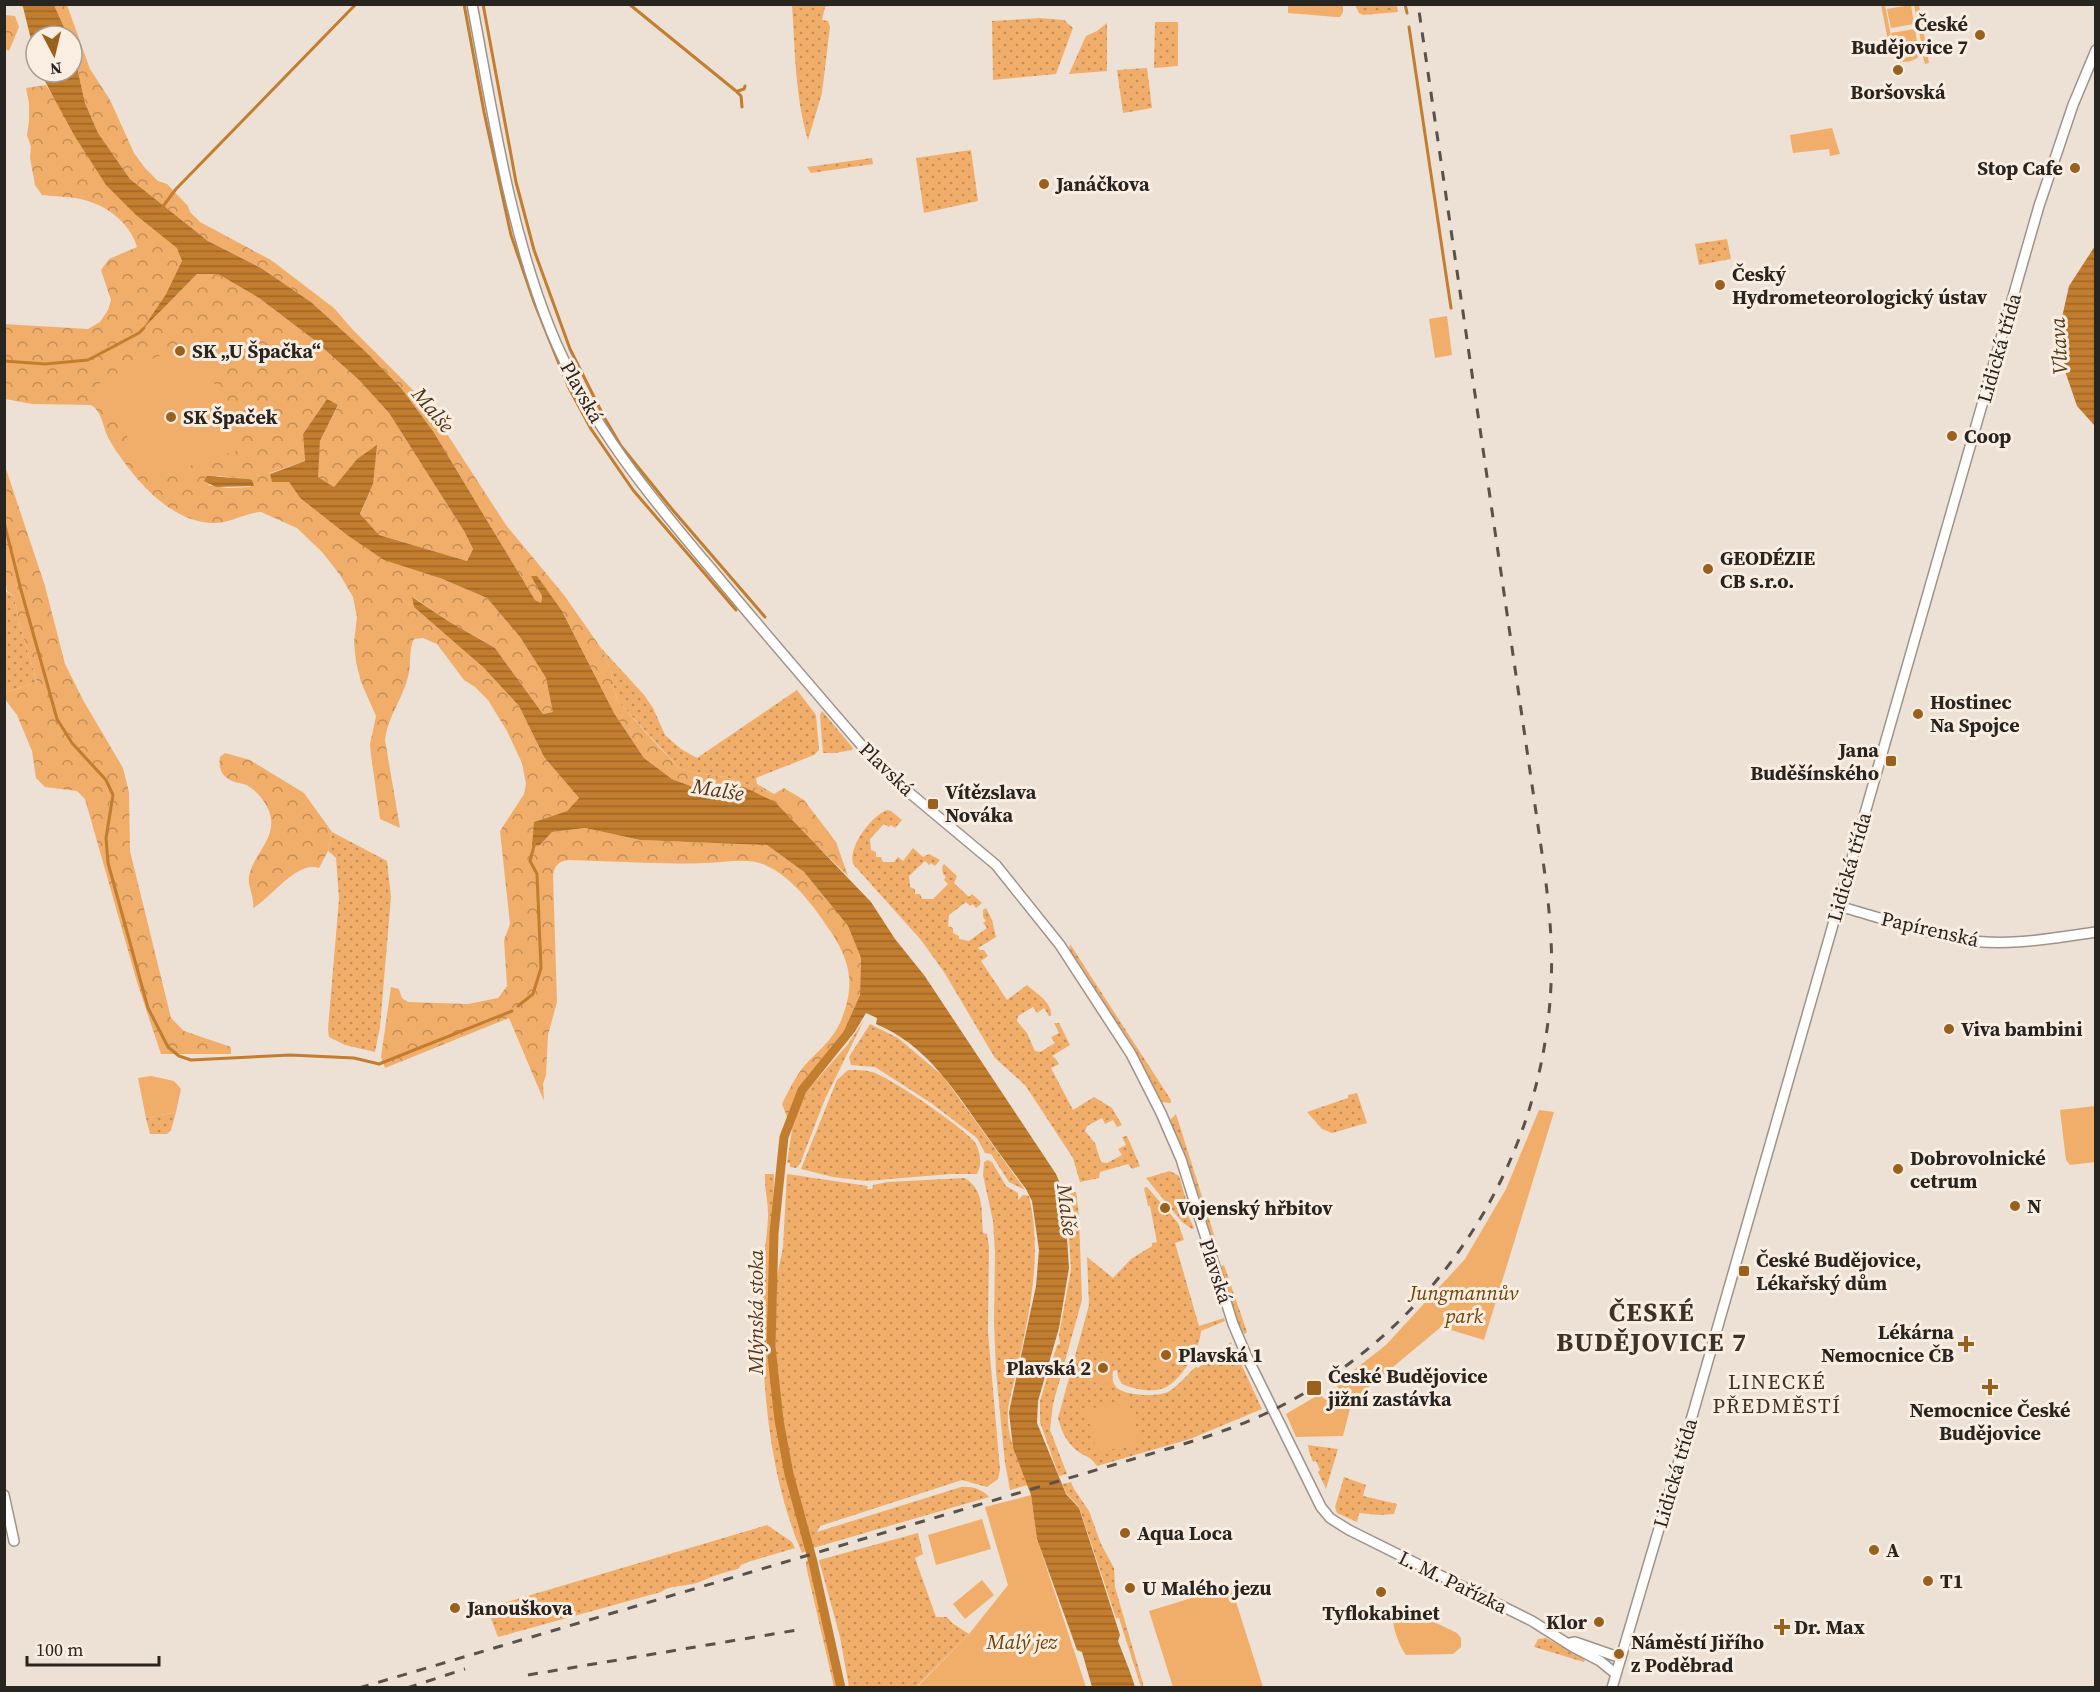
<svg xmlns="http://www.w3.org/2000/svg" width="2100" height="1692" font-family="'Source Serif 4',serif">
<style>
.grass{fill:url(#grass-dots)}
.forest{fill:url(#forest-crowns);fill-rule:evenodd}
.park{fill:#f1ae6a}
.water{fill:url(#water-rules)}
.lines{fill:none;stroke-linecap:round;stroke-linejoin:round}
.stream{stroke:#c27d2f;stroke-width:3}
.canal{stroke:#c27d2f;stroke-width:9}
.tertiary-casing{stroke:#9f9389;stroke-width:12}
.tertiary{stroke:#fff;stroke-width:9}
.rail{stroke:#58524b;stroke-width:3;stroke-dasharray:10 10;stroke-linecap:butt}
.poi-dot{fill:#9a601e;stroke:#faede2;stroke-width:2}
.labels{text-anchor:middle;stroke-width:6;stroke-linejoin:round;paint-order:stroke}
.poi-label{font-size:20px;font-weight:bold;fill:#28241f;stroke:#faede2;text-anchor:start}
.street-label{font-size:20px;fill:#28241f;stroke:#faede2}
.park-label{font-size:20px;font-style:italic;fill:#704205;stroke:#faede2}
.water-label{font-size:21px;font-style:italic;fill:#543718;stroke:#faede2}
.neighbourhood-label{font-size:21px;letter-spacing:1.5px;fill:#3b3229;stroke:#faede2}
.district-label{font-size:26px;font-weight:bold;letter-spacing:1.5px;fill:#3b3229;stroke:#faede2}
</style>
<defs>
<pattern id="grass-dots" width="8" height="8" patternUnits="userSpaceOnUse" patternTransform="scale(1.5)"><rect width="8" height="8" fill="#f1ae6a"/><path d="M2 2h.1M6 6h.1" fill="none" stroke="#c38d57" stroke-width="1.8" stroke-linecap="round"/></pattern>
<pattern id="forest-crowns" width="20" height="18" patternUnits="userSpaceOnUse" patternTransform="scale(1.5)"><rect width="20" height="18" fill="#f1ae6a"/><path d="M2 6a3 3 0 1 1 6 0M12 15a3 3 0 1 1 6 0" fill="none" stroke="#c38d57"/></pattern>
<pattern id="water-rules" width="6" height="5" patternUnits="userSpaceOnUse" patternTransform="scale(1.5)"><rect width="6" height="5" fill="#c27d2f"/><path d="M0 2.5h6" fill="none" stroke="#9e6627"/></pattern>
</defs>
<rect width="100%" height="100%" fill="#ede0d5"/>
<path class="grass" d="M792,5H836L825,7L822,20L828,21L830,27L822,93L808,140C795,97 795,49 792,5Z
M1355,5H1397L1398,12L1363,15L1359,13Z
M1040,18L1064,20L1073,28L1056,74L993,80L992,21Z
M1155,22H1178V66L1154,68Z
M1107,23V71L1069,74L1086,36L1097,31Z
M1147,68L1152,108L1123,113L1117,70Z
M971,150L978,201L924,213L916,158Z
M872,158L873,164L811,173L807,167Z
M1727,239L1731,259L1699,265L1695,244Z
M5,591L14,596L20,626L37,682L5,693Z
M601,648L645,696L653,708L665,735L681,749L697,758L797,690L816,715L819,750L814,755L756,778L757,784L774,794L726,777L696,773L679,768L617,700L610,669Z
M822,711L853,748L852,750L835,753H823L820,715Z
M887,810L891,811L902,820L895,828L891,825L889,827L884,824L870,839L871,850L876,852V857H881L883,862H894L898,857L903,861L913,848L923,857L929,854L940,860L935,866L931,863L929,865L925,861L909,876L910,887L915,889V894H920L922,899H933L948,884L944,880L946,877L943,874L942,867L944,864L957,876L954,883L969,897L972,894L982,903L976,908L973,904L970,906L966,902L949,915L948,926L953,928V933L959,936V939L969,941L987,928L983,923L986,921L983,917V910L986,908L992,920L996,937L978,948L980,950H984L988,956L981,961L1007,1000L1027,985C1036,993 1053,1003 1051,1016H1049L1044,1008L1037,1013L1033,1007L1018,1016L1017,1021L1027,1033L1035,1051L1040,1052L1055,1043L1051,1037L1059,1033L1054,1023H1059L1070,1045L1052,1056L1055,1058L1059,1064L1051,1068L1073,1110L1094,1097L1112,1108L1122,1125L1117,1127L1113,1120L1105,1124L1102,1118L1087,1126L1085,1131L1095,1143L1101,1162L1107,1163L1122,1155L1118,1149L1126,1145L1122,1137L1127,1136L1140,1166L1132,1169L1128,1164L1100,1172L1099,1178L1080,1182L1073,1158L1025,1085L995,1058L944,972L921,940L853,864C848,847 871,816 887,810Z
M332,832L387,861L391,897L380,1027L375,1052L345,1045L329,1037L328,1029L339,899L336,858L328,851Z
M1070,944L1171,1100V1103L1161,1102L1132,1049L1069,951Z
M864,1020L825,1099L800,1164L796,1168L790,1167V1163H787L792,1130L813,1084L848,1044Z
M870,1024L898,1038L943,1076L1025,1190L1009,1182L991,1154L985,1153L977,1138L931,1103L875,1067L851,1065L849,1057Z
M848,1070C856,1070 864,1070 872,1072C890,1077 959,1125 973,1140C980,1148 983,1164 977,1174H951L866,1181L833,1177L801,1169L837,1080Z
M1357,1093L1367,1123L1332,1133L1322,1129L1307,1112L1348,1098V1095Z
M176,1112L171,1130L167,1134H150L146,1118Z
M1176,1114L1216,1241L1210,1237L1191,1174L1170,1120Z
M988,1160L992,1162L1006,1186L1018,1193V1200L1023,1195L1029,1196C1042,1251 1031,1306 1019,1360C1016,1377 1010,1394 1008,1410C1006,1437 1018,1461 1028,1485L1010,1490L1005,1463L996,1372L994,1322L995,1253L993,1221L983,1175L984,1162Z
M1170,1171L1179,1176L1190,1213L1188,1215L1194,1228L1192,1229L1182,1222L1146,1178Z
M765,1174H774L770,1348L772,1380L789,1482L806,1551L802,1553C765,1467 760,1362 763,1269C764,1252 767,1236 768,1219C769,1204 764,1189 765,1174Z
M787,1174L868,1186L867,1189H872L873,1185L888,1182L965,1178C985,1191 981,1211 983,1233L987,1234L989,1247L988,1332L1000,1470L998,1479L987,1487L962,1480L820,1526L817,1532L961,1487C970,1486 983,1489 989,1497L813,1548L789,1465L778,1395L775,1352L777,1277L783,1247Z
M1147,1187L1178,1223L1184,1240L1175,1243L1199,1326L1224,1318L1225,1321L1201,1331C1200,1349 1181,1381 1164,1388C1152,1393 1133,1389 1122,1384L1118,1377L1117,1370L1113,1371C1112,1378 1112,1383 1117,1388C1126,1396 1158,1397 1168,1392C1179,1386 1187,1374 1196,1367L1198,1368L1231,1342L1262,1409L1190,1439L1097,1466C1089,1454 1083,1457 1074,1448C1065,1440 1061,1429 1058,1418L1089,1305L1087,1257L1113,1278L1131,1259L1152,1246V1243L1157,1242L1150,1206H1148L1144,1188Z
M1066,1192H1076L1079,1216L1082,1300L1053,1404L1050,1430L1067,1474L1059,1476L1040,1422V1401L1057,1345L1060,1344L1059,1335L1071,1269Z
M1224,1265L1247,1332L1245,1334L1241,1332L1218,1267Z
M1308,1445L1338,1449L1326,1489L1318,1472L1320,1470L1316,1461L1313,1462L1309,1451Z
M1344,1477L1366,1485L1363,1496L1397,1504L1394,1514L1379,1515L1359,1513L1357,1522L1337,1513L1335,1507Z
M1071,1482L1074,1489L1089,1511L1101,1544L1114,1568L1115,1587L1144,1687H1141L1119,1618H1116L1079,1507L1066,1493L1062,1484Z
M767,1525L792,1542L795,1548L748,1562L741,1565L738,1569C726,1572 714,1575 702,1581C690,1587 671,1584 661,1592L498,1637L487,1608Z
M918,1533L923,1554L915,1558L936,1617H947L952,1623L969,1634L916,1687H849L840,1637L819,1560Z
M809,1560L838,1687H834L806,1566V1561Z
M1546,1638L1585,1659L1584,1662L1534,1647L1538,1639Z"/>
<path class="forest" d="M54,5H67L90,69L110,100L134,153L145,168L158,181L167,184L188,206L190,212L200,222L271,260L334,308L353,330L417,394L449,437L506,525L564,595L601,648L610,669L617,700L658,746L679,768L696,773L726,777L774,794L784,788L804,800L836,842L848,876L815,844L725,785L693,787L672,779L644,758L614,713L562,611L532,576L542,596L541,604L535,600L433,431L401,388L365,351L311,302L261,268L208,241L130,179L98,133L85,103L72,45V36H68Z
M5,15L15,16L19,27L9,51L5,49Z
M46,85L137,216L178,248L182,262L166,294L144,328L197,274H218L259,298L313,339L359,380L389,413L464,531L473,549L467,561L379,535L360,515L373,484L357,459L334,487L317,477L320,441L338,406L327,399L303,434L305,461L270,473L272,481L289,482L300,498L347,535L440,578L487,598L520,637L546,678L554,712L543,714L495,648L448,621L413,597L483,667L519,706L544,757L579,798L567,811L534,822L540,845L552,832L585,828L640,840L767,845L804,872L848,926L861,958L860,995L845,1030L849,1032L830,1062L813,1084L792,1130L782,1104C789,1090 795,1077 805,1065C817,1052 833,1039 840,1023C855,987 852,964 831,932C815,908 793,877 765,865C746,857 726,863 706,863C661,865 615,861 569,860C559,861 555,865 553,875L557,1002L548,1035L546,1075L543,1084L544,1101L509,1018L385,1068L381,1057L391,987L399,989L402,998L408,1002L468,1004L498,998L507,986L504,940L510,924L500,831L524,794L526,784L522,763L507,731L488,700L475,687L464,680L437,644L423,638L414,639C409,648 411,661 409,672C405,696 388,715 385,740L400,828L380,819L371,755L370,744L376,716L361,682L356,662L354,642L357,617L353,597L340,575L323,553L297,528L261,512C245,513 231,523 216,523C170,524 132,477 110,441C103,430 103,412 91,405L32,404L5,399L4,324L88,329L100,322L108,310L111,300L101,270L109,259L137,247C130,222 105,204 80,199C68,196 55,197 42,195L35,185L30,158L31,147L27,135L29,121V103L26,88ZM217,476L249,479L251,487L227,488L208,485Z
M4,463L45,586L65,664L83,700L123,768L129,792L130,851L171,1018L184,1031L231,1047V1054H161L137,982L85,799L77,791L45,787L36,778L32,751L17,715L5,699V693L37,682L20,626L14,596L7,591L4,572Z
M225,753L250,760L304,793L332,832L328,851L319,868C297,860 271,898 253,908C255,897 247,886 249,876C254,852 279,837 269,811C265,801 257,791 248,786C244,783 240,784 235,782C222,778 218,769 220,757Z"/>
<path class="park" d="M1288,5H1343V12L1340,17H1336L1288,13Z
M1881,5H1885L1894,51L1891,33L1915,29L1918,48L1895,52L1897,56C1908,59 1915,57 1922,47L1914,5H1919L1929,63L1925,64L1922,54C1913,63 1901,65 1891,56Z
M1911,5L1914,24L1891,28L1887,9Z
M1832,128L1840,154L1830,156L1829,149L1793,153L1790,135Z
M1447,316L1452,355L1435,358L1429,319Z
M198,339L238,450L150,479L99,384L129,369Z
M151,1076L174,1081L181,1089L176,1112L146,1118L138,1078Z
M2095,1106V1162L2070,1165L2066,1160L2060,1110Z
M1539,1110L1554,1112L1484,1340L1441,1327L1352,1401L1343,1436L1296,1437L1286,1414L1320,1394L1324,1399L1339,1390L1336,1384L1386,1345L1465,1259L1506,1189Z
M1166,1338L1179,1343L1166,1372L1153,1366Z
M1098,1352L1111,1354L1108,1384L1095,1383Z
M1128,1399L1140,1442L1097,1453L1086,1410Z
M1031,1495L1037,1539L1086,1687L916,1688L969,1634L1008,1585L985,1507Z
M982,1519L991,1549L936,1565L928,1535Z
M982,1580L994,1595L965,1619L953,1604Z
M1231,1586L1263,1687H1173L1149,1611Z
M1399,1607L1405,1608L1457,1633L1461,1638V1647L1453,1654L1406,1655C1399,1646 1388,1618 1395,1608Z"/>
<path class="water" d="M21,5H54L68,36H36V60L23,7Z
M72,45L85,103L98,133L130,179L208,241L261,268L311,302L365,351L401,388L433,431L535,600L541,603L542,596L531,576H537L562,611L614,713L644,758L672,779L693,787L725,785L744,787L775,802L871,902L895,939L924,975L1056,1174L1064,1193L1069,1268L1059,1328L1038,1401L1037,1423L1066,1494L1079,1508L1120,1635L1118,1641C1124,1657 1130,1670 1135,1687H1092L1082,1652L1077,1650L1037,1539L1031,1495L1013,1448L1009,1412L1036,1286L1039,1250L1032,1201L1026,1189C1011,1169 996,1149 982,1129C952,1087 926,1045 876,1024L877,1018L866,1013L854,1033L844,1031L860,995L861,958L848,926L804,872L767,845L640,840L585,828L552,832L540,845L532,846L534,822L567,811L579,798L544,757L519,706L483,667L414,607L412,597L448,621L495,648L543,714L553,712L546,678L520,637L487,598L440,578L384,560L347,535L300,498L289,482H272L270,474L305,461L303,434L327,399L338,405L320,441L318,477L334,487L357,459L377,445L373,484L360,514L379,535L467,561L473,549L464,531L389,413L359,380L313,339L259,298L218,274H197L142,330L166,294L182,261L177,248L137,216L106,185L74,135L40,72H72Z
M2095,246V426L2077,406L2065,371L2061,322L2069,286Z
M207,476L249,479L252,480L254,486L216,487L204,481Z"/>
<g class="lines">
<path class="stream" d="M464,4L484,112L511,235L534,302L568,386L591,429L633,490L736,610
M483,4L516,182L534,250L570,349L604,417L621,446L671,508L765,617
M629,4L736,91L741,96L742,107
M1405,4L1407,13
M1409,27L1451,308
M738,91L744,89L745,86
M161,209L176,189L356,4
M4,361L45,364L88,360L139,333L144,328
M4,522L21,590L57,719L72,743L106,780L113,795L106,838L108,863L148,1008L168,1047L179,1056L191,1060L290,1055L354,1058L379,1064L512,1011
M518,1006L533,994L541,968L537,874L530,861L535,842"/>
<path class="canal" d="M841,1688L813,1562L789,1474L779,1420L771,1347L774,1233L784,1137L802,1090L849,1032L854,1022"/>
<g class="tertiary-casing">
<path id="tertiary" d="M472,4C493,114 509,227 551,331C588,422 650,497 713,571C762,630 813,689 863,747L899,784L996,865L1060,945L1131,1054L1161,1113L1181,1159L1233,1324L1247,1357L1321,1507L1330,1518L1349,1530L1532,1621L1573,1647L1600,1661L1616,1674
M1838,906C1876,916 1914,930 1953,938C2000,948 2049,939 2096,932
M4,1495L14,1541
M1570,1643L1575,1642L1621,1658
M1612,1688L1691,1420L2039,206L2073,105L2096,50"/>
</g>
<use href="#tertiary" class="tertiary"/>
<path class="rail" d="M528,1675L803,1629
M359,1688L1174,1447C1207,1437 1240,1426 1271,1411C1434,1332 1543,1166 1551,985C1554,930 1545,874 1537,819L1418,4
M407,1688L465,1669"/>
</g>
<g class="poi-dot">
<circle cx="1980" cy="35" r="6"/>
<circle cx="1898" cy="70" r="6"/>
<circle cx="2075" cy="168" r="6"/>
<circle cx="1044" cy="184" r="6"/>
<circle cx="1720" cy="285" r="6"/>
<circle cx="180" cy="351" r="6"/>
<circle cx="171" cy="417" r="6"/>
<circle cx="1952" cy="436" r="6"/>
<circle cx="1708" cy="569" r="6"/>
<circle cx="1918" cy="714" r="6"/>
<rect x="1885" y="755" width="12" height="12" rx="3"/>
<rect x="927" y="798" width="12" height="12" rx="3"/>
<circle cx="1949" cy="1029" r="6"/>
<circle cx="1898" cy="1169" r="6"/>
<circle cx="2015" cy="1206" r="6"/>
<circle cx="1165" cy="1208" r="6"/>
<rect x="1738" y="1265" width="12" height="12" rx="3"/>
<path d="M1963 1335h6v6h6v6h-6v6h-6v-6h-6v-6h6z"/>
<circle cx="1166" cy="1355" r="6"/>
<circle cx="1103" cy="1368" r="6"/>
<path d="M1987 1378h6v6h6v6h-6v6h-6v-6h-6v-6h6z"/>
<rect x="1306" y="1380" width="16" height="16" rx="3"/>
<circle cx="1125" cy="1533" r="6"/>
<circle cx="1874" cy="1550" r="6"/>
<circle cx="1928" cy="1581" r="6"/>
<circle cx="1130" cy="1588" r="6"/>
<circle cx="1381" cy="1592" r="6"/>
<circle cx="455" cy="1608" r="6"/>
<circle cx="1599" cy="1622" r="6"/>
<path d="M1779 1618h6v6h6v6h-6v6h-6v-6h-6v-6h6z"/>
<circle cx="1619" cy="1654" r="6"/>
</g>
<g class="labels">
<g class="poi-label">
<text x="1968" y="31" text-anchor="end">České<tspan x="1968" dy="23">Budějovice 7</tspan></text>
<text x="1898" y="99" text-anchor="middle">Boršovská</text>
<text x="2063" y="175" text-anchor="end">Stop Cafe</text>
<text x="1056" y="191">Janáčkova</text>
<text x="1732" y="281">Český<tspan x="1732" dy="23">Hydrometeorologický ústav</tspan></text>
<text x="192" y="358">SK „U Špačka“</text>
<text x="183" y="424">SK Špaček</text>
<text x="1964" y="443">Coop</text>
<text x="1720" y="565">GEODÉZIE<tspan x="1720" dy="23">CB s.r.o.</tspan></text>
<text x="1930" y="709">Hostinec<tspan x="1930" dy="23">Na Spojce</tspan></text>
<text x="1879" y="757" text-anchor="end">Jana<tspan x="1879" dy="23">Buděšínského</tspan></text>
<text x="945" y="799">Vítězslava<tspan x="945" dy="23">Nováka</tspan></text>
<text x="1961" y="1036">Viva bambini</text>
<text x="1910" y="1165">Dobrovolnické<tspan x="1910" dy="23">cetrum</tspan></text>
<text x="2027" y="1213">N</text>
<text x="1177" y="1215">Vojenský hřbitov</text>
<text x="1756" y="1267">České Budějovice,<tspan x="1756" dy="23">Lékařský dům</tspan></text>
<text x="1954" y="1339" text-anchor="end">Lékárna<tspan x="1954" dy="23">Nemocnice ČB</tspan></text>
<text x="1178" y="1362">Plavská 1</text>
<text x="1091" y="1375" text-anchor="end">Plavská 2</text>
<text x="1328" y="1383">České Budějovice<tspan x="1328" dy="23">jižní zastávka</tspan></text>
<text x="1990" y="1417" text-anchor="middle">Nemocnice České<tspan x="1990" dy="23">Budějovice</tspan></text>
<text x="1137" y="1540">Aqua Loca</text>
<text x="1886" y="1557">A</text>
<text x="1940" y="1588">T1</text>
<text x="1142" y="1595">U Malého jezu</text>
<text x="467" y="1615">Janouškova</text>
<text x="1381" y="1620" text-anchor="middle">Tyflokabinet</text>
<text x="1587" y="1629" text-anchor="end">Klor</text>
<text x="1794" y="1634">Dr. Max</text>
<text x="1631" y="1649">Náměstí Jiřího<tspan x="1631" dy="23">z Poděbrad</tspan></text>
</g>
<g class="street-label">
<text transform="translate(1999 348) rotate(-74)" y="7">Lidická třída</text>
<text transform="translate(582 392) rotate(61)" y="7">Plavská</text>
<text transform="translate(887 769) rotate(44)" y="7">Plavská</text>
<text transform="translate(1849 867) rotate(-74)" y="7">Lidická třída</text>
<text transform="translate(1930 929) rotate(13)" y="7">Papírenská</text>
<text transform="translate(1216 1271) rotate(72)" y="7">Plavská</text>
<text transform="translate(1675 1473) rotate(-74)" y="7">Lidická třída</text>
<text transform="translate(1453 1582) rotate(26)" y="7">L. M. Pařízka</text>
</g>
<g class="park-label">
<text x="1464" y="1300">Jungmannův<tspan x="1464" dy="23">park</tspan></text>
<text x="1022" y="1649">Malý jez</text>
</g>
<g class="water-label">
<text transform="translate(2059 346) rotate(-93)" y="7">Vltava</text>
<text transform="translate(433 410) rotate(50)" y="7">Malše</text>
<text transform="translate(718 790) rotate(9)" y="7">Malše</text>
<text transform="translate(1067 1210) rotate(83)" y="7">Malše</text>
<text transform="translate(756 1312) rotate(-90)" y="7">Mlýnská stoka</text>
</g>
<g class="neighbourhood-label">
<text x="1777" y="1389">LINECKÉ<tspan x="1777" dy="24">PŘEDMĚSTÍ</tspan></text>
</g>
<g class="district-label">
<text x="1652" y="1321">ČESKÉ<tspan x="1652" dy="30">BUDĚJOVICE 7</tspan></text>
</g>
</g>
<rect width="2100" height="1692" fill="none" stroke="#28241f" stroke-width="12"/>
<g transform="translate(54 54) rotate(173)"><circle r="28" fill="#faede2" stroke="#a69d94" stroke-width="1.5"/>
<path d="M0-4.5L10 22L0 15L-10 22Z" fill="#9a601e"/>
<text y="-9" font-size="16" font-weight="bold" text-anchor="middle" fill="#28241f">N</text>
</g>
<path d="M27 1656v9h132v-9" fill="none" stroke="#28241f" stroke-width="3"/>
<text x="36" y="1656" font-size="18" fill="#28241f" stroke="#faede2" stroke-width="4.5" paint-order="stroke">100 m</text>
</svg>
